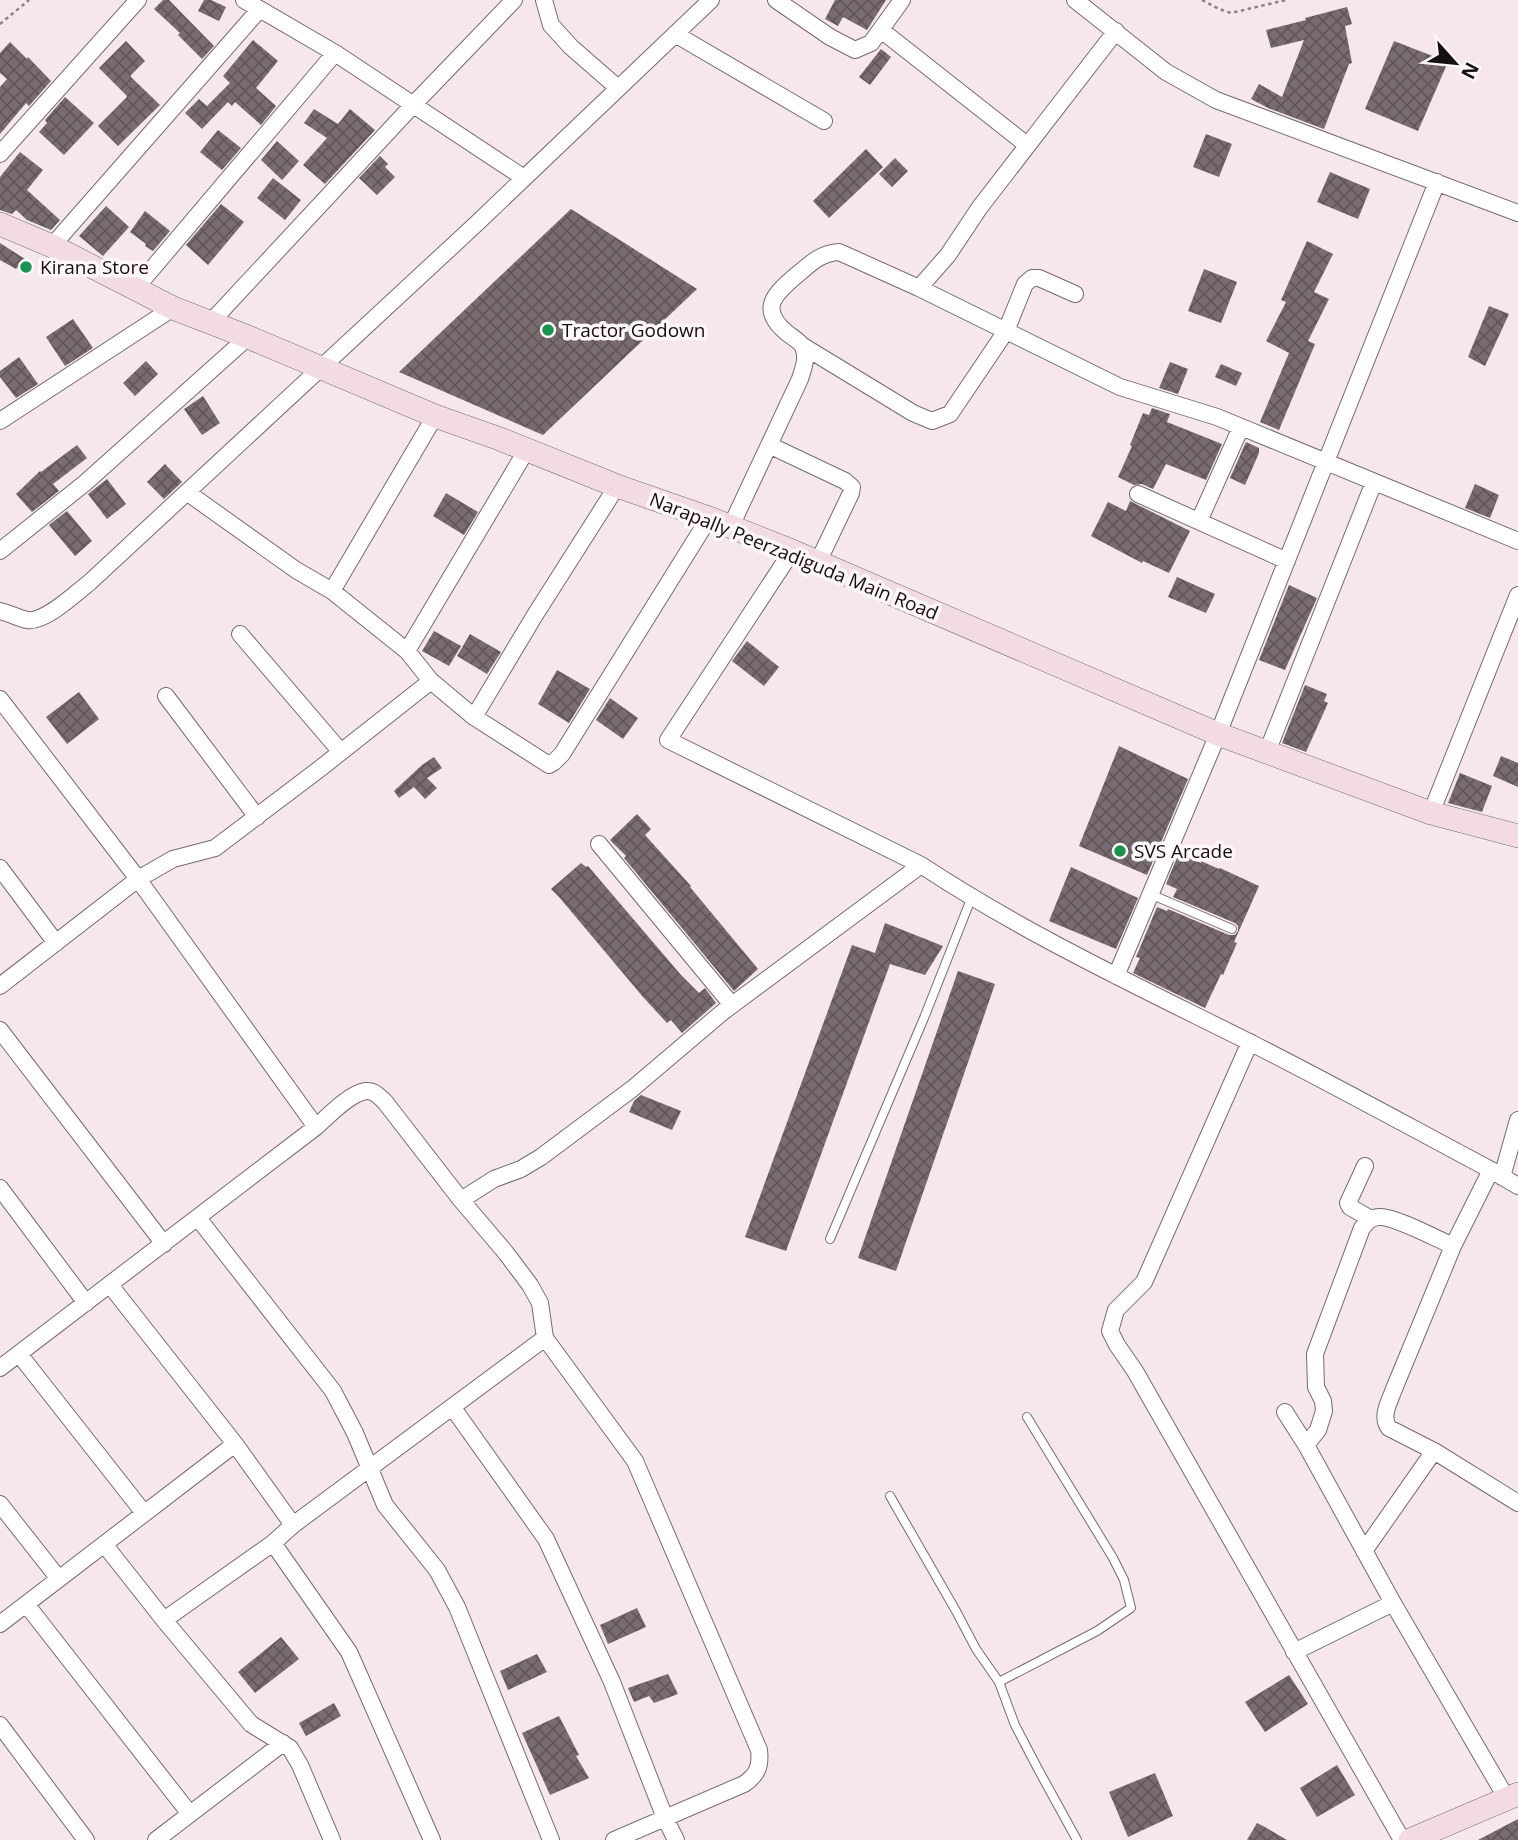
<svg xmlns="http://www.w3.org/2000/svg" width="1518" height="1840" font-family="'Open Sans',sans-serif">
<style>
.building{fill:url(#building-cross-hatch)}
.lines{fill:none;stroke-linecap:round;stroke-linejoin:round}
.lane-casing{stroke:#766b6d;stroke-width:10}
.street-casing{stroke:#766b6d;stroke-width:18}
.secondary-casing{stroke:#766b6d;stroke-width:24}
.path{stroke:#8b8183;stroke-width:2.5;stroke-dasharray:3.5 3.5;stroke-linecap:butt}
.lane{stroke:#fff;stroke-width:8}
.street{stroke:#fff;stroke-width:16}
.secondary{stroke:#f2dce2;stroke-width:23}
.poi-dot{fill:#199450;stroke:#fef6f8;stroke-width:2.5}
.labels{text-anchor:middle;stroke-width:7;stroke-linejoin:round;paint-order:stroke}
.poi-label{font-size:19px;fill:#140f10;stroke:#fef6f8;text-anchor:start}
.street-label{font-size:19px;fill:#140f10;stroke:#fef6f8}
</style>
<defs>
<pattern id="building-cross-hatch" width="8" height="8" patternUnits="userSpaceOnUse" patternTransform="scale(1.75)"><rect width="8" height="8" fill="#786c6f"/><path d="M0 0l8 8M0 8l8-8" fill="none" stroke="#61575a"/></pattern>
</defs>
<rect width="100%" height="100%" fill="#f5e7ea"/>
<path class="building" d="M163,0H169L214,46L202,59L178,35L180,33L154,9Z
M204,0H211L226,7L219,21L198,11Z
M835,0H886L867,30L843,17L838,26L825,19Z
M1347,7L1352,24L1345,26L1352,63L1349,64L1324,129L1268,108L1251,99L1259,84L1282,97L1304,40L1271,48L1266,30L1306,20L1305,18Z
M253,40L278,61L256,88L276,106L261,125L235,102L232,106L228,102L202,129L185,113L199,99L207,106L230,83L223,76Z
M126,41L145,61L131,75V77L160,105L118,146L98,126L126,98L127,96L99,68Z
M1394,41L1448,62L1418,131L1365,109Z
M10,42L27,59L28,57L51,81L29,106L26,103L0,134V87L7,79L0,73V53Z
M881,49L891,57L870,85L859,77Z
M65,97L94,123L64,155L39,132L47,123L45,120Z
M314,109L338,124L350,109L375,130L325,184L303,165L327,138L304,123Z
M218,130L241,148L222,170L200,152Z
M1206,134L1232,144L1219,177L1193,167Z
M277,141L299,161L282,180L261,160Z
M866,149L883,167L829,218L813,201Z
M20,152L43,170L27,190L60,220L51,230L27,220L16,210L12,214L0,210V177Z
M380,156L388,164L385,167L395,177L377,195L359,178Z
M895,158L908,171L892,187L879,174Z
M1330,172L1370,189L1358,219L1317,202Z
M273,178L301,200L285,220L257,198Z
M221,204L244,222L208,265L186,245Z
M106,206L129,227L103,256L79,236Z
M571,209L697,289L543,435L399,372Z
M145,211L170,231L153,251L145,246L146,244L130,232Z
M1307,241L1333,254L1314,292L1329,299L1308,341L1315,344L1279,430L1260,422L1289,353L1266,341L1286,302L1281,300Z
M0,243L25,259L16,269L0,260Z
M1204,269L1237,282L1221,323L1188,311Z
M1489,306L1509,314L1485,366L1468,357Z
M73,319L93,348L65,366L46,337Z
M19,357L38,384L16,398L0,377V371Z
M146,361L158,374L135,396L123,383Z
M1170,362L1188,369L1178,394L1159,388Z
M1221,364L1242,373L1236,386L1215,377Z
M203,396L220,423L202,435L184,409Z
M1152,408L1170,414L1167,422L1222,444L1206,480L1166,464L1153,489L1142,484L1134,485L1118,477L1132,446L1130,445L1143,413L1149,415Z
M1246,442L1259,448V453L1245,485L1230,478Z
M77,445L87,458L53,484L59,491L32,512L16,494L40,471L41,472Z
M165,464L182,482L164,499L147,482Z
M107,479L126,504L107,519L88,494Z
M1475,484L1499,495L1490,518L1465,508Z
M446,493L478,512L464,535L433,516Z
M1130,501L1190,531L1169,573L1143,561L1142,563L1091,536L1108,502L1126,511Z
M67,511L92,541L75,556L49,525Z
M1177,577L1215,594L1206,613L1168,597Z
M1289,585L1317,598L1285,670L1259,660Z
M434,631L461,646L449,666L422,651Z
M470,634L501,652L487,674L457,656Z
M747,641L779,667L764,686L732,661Z
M557,670L590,689L569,723L538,704Z
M1305,685L1327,694L1324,701L1328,703L1306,752L1282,743Z
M79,692L99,719L67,744L46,717Z
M610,698L638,718L623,739L596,720Z
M1119,746L1188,779L1147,875L1079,846Z
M1501,756L1518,763V787L1493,776Z
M434,757L442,768L427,778L437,788L425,799L414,787L399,798L394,791L422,765Z
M1460,773L1492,786L1482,812L1448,803Z
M637,814L651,829L645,835L691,886L690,887L758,969L734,991L624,858L626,856L610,840Z
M1179,853L1201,863V861L1219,869L1220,868L1259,886L1234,942L1237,943L1223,975L1221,974L1205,1008L1133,973L1140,958L1136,957L1157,907L1167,911L1168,909L1229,935H1235L1238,931V926L1235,923L1173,897L1177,889L1166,884Z
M581,863L586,867L588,866L681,975L699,993L705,988L716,1003L682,1033L671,1020L667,1023L643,997L559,897L551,889Z
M1071,867L1138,898L1116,949L1049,921Z
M885,923L943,946L925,975L890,964L786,1251L745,1237L852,945L875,953Z
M958,971L995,984L896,1271L858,1258Z
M641,1095L681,1111L672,1130L629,1112L634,1101Z
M637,1608L646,1627L608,1644L600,1625Z
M281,1637L299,1659L255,1693L238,1672Z
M537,1654L547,1672L508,1690L500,1671Z
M668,1674L678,1694L654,1703L649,1696L634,1702L628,1688Z
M1289,1675L1308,1704L1265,1732L1245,1702Z
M334,1703L341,1716L306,1736L299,1723Z
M559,1716L579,1755L576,1756L589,1778L550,1795L522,1733Z
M1337,1765L1355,1795L1317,1817L1300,1788Z
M1155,1773L1173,1816L1128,1837L1109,1792Z
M1518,1819V1840H1478Z
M1257,1823L1265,1827L1287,1840H1247Z"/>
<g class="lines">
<g class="lane-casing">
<path id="lane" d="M1150,894L1232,929
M830,1239L924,1018L971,899
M890,1496L956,1611L976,1649L999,1682L1015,1725L1038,1769L1077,1840
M999,1682L1097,1631L1131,1608L1124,1580L1113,1558L1027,1417"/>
</g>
<g class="street-casing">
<path id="street" d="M244,0L335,53L524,178
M544,0L551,25L571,47L618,88
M776,0L830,37L855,50L871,43L902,0
M1075,0L1166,72L1216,100L1518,213
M881,30L1027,145
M675,34L824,121
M0,154L138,0
M52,246L259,10
M919,288L1120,387L1217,417L1518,541
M135,289L335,53
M210,323L413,105L514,0
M803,346L913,413L932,421L950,414L1006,331L1025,284L1032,278H1039L1075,294
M0,421L173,308
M769,445L845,481L852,487L851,493L818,562
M188,493L296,570L332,591L407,651L431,681L474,717L549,765L554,762L562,754L709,518
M1138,494L1287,561
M1199,521L1241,427
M731,526L800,379C803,369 808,358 803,347C801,342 792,337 787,333C758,309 774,294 798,274C811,263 821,253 839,252L919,288L948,255L980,207L1116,31
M0,551L85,483L248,337
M792,551L668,740L921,865
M332,591L435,416
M0,611C9,613 18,618 27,620C45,623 76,593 90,582L475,225L711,0
M240,634L341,752
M407,651L526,451
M166,696L257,817
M0,699L138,879L316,1127L0,1368
M474,717L535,615L617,486
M1267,752L1374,482
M1431,813L1518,595
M599,844L732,1005
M0,868L56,943
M1116,976L1218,734L1437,182
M0,986L138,879L173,859L215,848L322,767L431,681
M0,1030L164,1244
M1250,1042L1144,1282L1116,1310L1110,1331L1117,1345L1135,1371L1402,1840
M316,1127C328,1116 350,1093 366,1091C374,1090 380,1097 385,1102L461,1200
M1365,1166L1348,1203L1350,1207L1371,1219
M1491,1170L1453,1246L1394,1389C1390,1401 1380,1416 1389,1428L1434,1451L1518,1503
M1502,1177L1518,1120
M0,1188L86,1303
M198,1218L333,1391L355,1433L385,1505L437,1570L457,1607L551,1840
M110,1285L235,1444L293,1525
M19,1354L144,1513
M453,1408L546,1539L612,1682L665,1818L676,1840
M1285,1412L1306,1445L1393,1603L1507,1799
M1306,1445L1318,1430L1324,1411L1323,1401L1316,1387L1315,1354L1362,1228C1367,1222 1371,1217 1380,1217C1396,1217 1437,1239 1453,1246
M0,1504L59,1579
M273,1543L349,1652L432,1840
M104,1544L164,1620L251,1724L290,1748L300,1765L332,1840
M1364,1551L1434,1451
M26,1604L190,1814
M164,1620L273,1543L293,1525L545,1338
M0,1624L235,1444
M1294,1652L1393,1603
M0,1725L86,1840
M156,1840L283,1743
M614,1840L744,1784C757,1775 761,1767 759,1750L635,1461L545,1338L540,1303L530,1285L506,1253L461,1200L494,1179L521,1169L541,1157L632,1089L724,1011L921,865C1024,933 1137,986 1247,1041C1329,1082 1410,1127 1491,1170L1518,1186"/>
</g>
<g class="secondary-casing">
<path id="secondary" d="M0,224L52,246L173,308L248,337L435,416L500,439L617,486L709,518L792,551L1218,734L1431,813L1518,836
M1410,1840L1518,1794"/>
</g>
<path class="path" d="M1202,0L1219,9L1231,13L1286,0
M0,24L29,0"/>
<use href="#lane" class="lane"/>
<use href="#street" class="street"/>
<use href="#secondary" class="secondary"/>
</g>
<g class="poi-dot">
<circle cx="26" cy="267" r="7"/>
<circle cx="548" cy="330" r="7"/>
<circle cx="1120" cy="851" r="7"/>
</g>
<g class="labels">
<g class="poi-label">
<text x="40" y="274">Kirana Store</text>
<text x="562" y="337">Tractor Godown</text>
<text x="1134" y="858">SVS Arcade</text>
</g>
<g class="street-label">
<text transform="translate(794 556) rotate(22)" y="7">Narapally Peerzadiguda Main Road</text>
</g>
</g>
<g transform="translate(1455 63) rotate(117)" stroke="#fef6f8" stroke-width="5" paint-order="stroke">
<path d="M0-5L12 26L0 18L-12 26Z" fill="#140f10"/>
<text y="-10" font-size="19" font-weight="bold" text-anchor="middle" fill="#140f10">N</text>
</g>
</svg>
